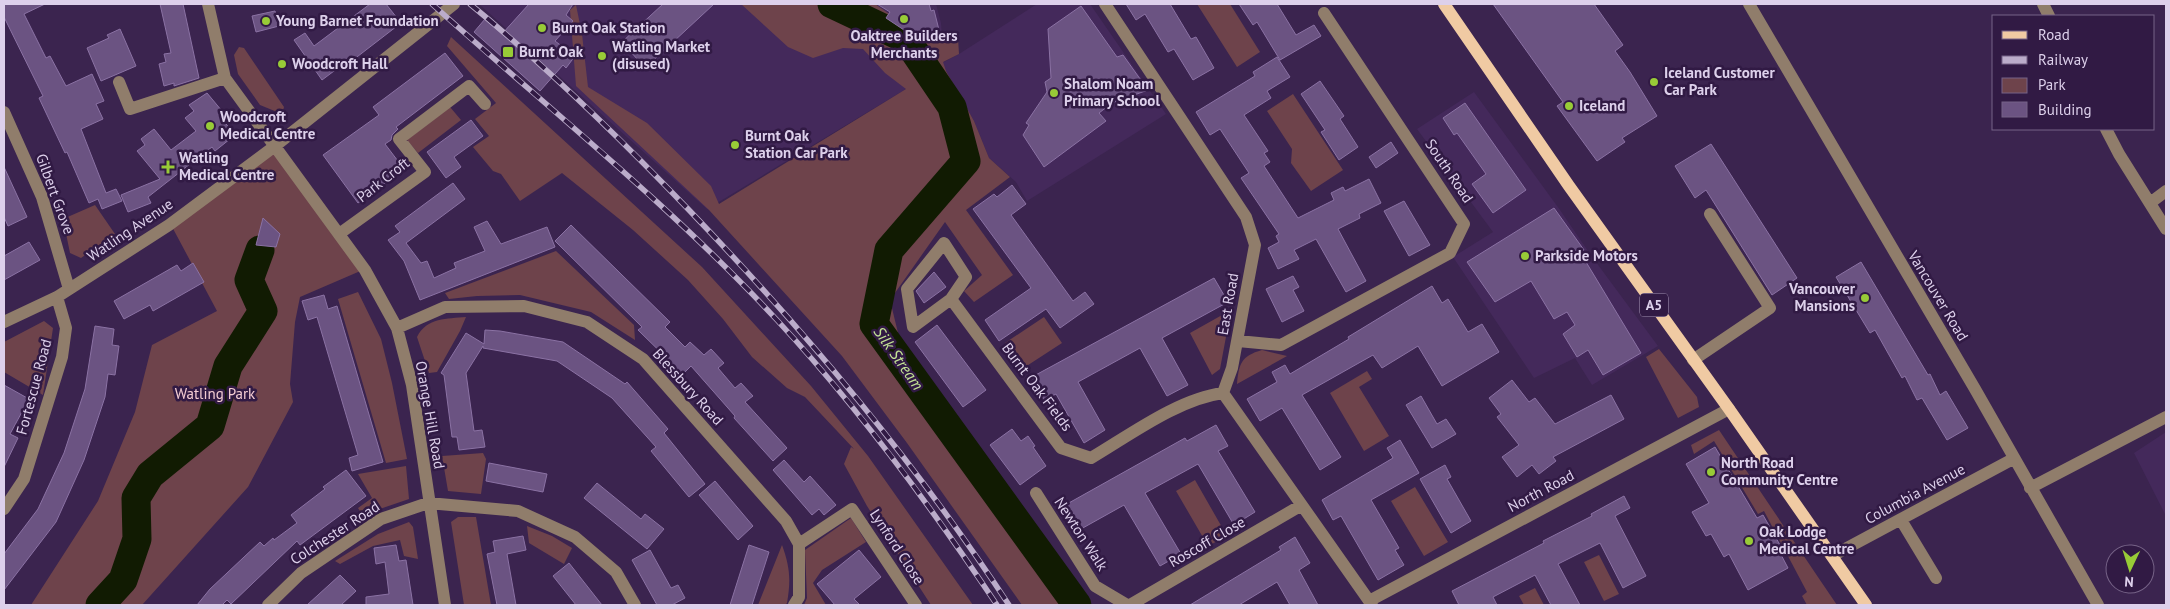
<svg xmlns="http://www.w3.org/2000/svg" width="2170" height="609" font-family="'PT Sans',sans-serif">
<style>
.built{fill:#44295b}
.green{fill:#6e434b}
.lines{fill:none;stroke-linecap:round;stroke-linejoin:round}
.river{stroke:#111b02;stroke-width:29}
.building{fill:#6b5382;stroke:#8b72a4}
.minor{stroke:#907d6b;stroke-width:12}
.major{stroke:#f0caa3;stroke-width:12}
.rail-casing{stroke:#bbacca;stroke-width:5.5}
.rail{stroke:#311a44;stroke-width:4;stroke-dasharray:11;stroke-linecap:butt}
.poi-dot{fill:#98cb37;stroke:#311a44;stroke-width:2}
.labels{text-anchor:middle;stroke-width:5;stroke-linejoin:round;paint-order:stroke}
.shield{fill:#311a44;stroke:#a999b9;stroke-width:1}
.shield-label{font-size:14px;font-weight:bold;fill:#ddd0eb}
.poi-label{font-size:15px;font-weight:bold;fill:#ddd0eb;stroke:#311a44;text-anchor:start}
.street-label{font-size:15px;fill:#ddd0eb;stroke:#311a44}
.park-label{font-size:15px;fill:#f4cdd3;stroke:#311a44}
.water-label{font-size:16px;font-style:italic;fill:#c3e494;stroke:#311a44}
</style>
<rect width="100%" height="100%" fill="#3b244f"/>
<path class="built" d="M479,4H936L941,23L944,62L959,54L1037,4H1090L1166,114L1027,201L1016,182L989,158L974,121L946,71L906,89L707,209Z
M1474,92L1560,210L1590,254L1658,346L1592,385L1575,358L1534,378L1453,257L1493,232L1417,129Z
M2166,432V516L2134,453Z"/>
<path class="green" d="M741,4H875L918,34L958,38L959,54L943,62L946,71L974,121L989,158L1010,177L966,210L1013,275L974,302L964,291L982,275L945,222L890,300L899,337L1088,605H1022L907,443L842,356L709,210L576,86L570,10L576,5L582,34L588,87L647,123L711,186L719,204L906,89L885,73L863,49L843,48L813,58L788,47Z
M1197,4H1230L1260,52L1237,67Z
M451,37L702,267L811,386L868,456L973,605H931L867,506L844,464L851,447L854,449L805,397L787,388L752,357L723,319L688,280L633,230L562,173L520,201L501,174L493,171L473,147L489,136L475,119L496,103L447,46Z
M239,47L244,48L284,107L282,114L260,105L238,74L234,55Z
M1293,94L1343,170L1311,191L1291,163L1292,149L1267,111Z
M450,107L461,120L418,153L407,140Z
M274,145L365,269L300,297L295,322L290,384L293,402L248,487L142,605H31L98,501L135,412L152,345L217,311L170,223Z
M95,205L115,234L81,258L70,253L63,219Z
M556,251L634,325L635,340L591,312L520,295L477,296L449,299L445,293Z
M358,292L381,339L392,383L407,459L386,463L338,299Z
M1231,310L1220,369L1212,375L1190,333Z
M466,317L460,331L437,372L429,373L417,337C427,317 447,319 466,317Z
M1044,317L1062,343L1022,369L1005,343Z
M44,321L53,328L43,395L4,372V342Z
M1659,349L1697,397L1699,407L1678,418L1646,357Z
M1262,350L1287,356L1237,384C1239,364 1241,356 1262,350Z
M1367,371L1372,379L1359,387L1389,436L1364,451L1330,393Z
M1719,430L1822,583L1837,605H1807L1802,596L1807,592L1764,511L1758,514L1714,441L1694,454L1691,445Z
M483,453L486,459L481,494L448,491L442,456Z
M406,466L409,499L374,511L364,518L358,508L372,498L358,474Z
M1195,480L1227,536L1208,546L1176,491Z
M1415,487L1448,542L1424,556L1391,501Z
M458,517H476L491,605H464L451,522Z
M851,518L866,542L822,570L813,583L826,605H804L807,598L805,550Z
M409,522L413,527L418,559L404,556L400,540L373,546L340,564L335,561L378,534Z
M527,526L552,536L572,548L564,564L529,543Z
M782,545C790,567 791,580 787,603L785,605H758Z
M1599,555L1619,594L1604,601L1584,562Z
M1535,588L1544,605H1524L1519,596Z"/>
<g class="lines">
<path class="river" d="M832,4L906,39L952,107L966,161L889,250L874,324L1077,605
M100,605L123,580L137,539L136,498L150,475L210,426L228,366L263,311L249,280L260,250"/>
</g>
<path class="building" d="M4,4H45L24,14L46,58L50,56L66,86L92,74L104,101L96,104L103,119L81,129L106,193L116,189L122,201L102,209L98,199L89,203L67,152L65,153L39,98L43,96L4,17Z
M160,4H183L199,78L174,86V83L164,86L159,64L166,62L164,54L171,53Z
M370,4H386L401,23L340,70L338,68L322,80L294,40L305,33L314,46Z
M529,4H573L566,15L573,21L555,41L575,56L566,68L563,65L540,91L474,32L485,19L502,34Z
M663,4H714L645,68L622,42Z
M877,4H929L931,11L934,10L939,30L913,36L886,18L890,12Z
M1126,4H1170L1191,39L1196,37L1214,68L1193,80L1174,49L1168,52L1145,14L1136,20Z
M1239,4H1277L1296,35L1314,25L1321,36L1280,60L1257,22L1253,25Z
M1493,4H1594L1623,45L1615,51L1630,72L1657,116L1622,138L1625,142L1597,161L1557,106L1563,102Z
M1081,6L1117,57L1123,55L1148,90L1112,103L1099,113L1106,121L1044,167L1023,135L1029,125L1026,123L1047,92L1045,82L1051,78L1048,29Z
M275,11L279,26L256,32L252,16Z
M120,29L136,66L101,81L87,48L109,38L107,35Z
M445,53L463,76L396,127L398,129L392,135L391,140L385,144L404,169L358,203L323,155L379,115L373,107Z
M1277,57L1290,77L1267,91L1271,98L1244,115L1268,151L1264,153L1270,162L1264,166L1298,218L1334,200L1331,193L1343,187L1345,191L1369,179L1381,203L1359,214L1360,218L1338,229L1366,281L1346,292L1316,239L1294,250L1299,259L1278,269L1268,248L1279,242L1276,236L1279,234L1241,178L1249,173L1220,129L1210,135L1196,112L1255,76L1253,72Z
M1320,81L1344,116L1340,119L1358,147L1339,160L1321,132L1325,130L1301,94Z
M207,93L222,111L218,114L235,135L215,151L212,147L203,154L148,197L151,203L128,212L121,195L160,179L137,151L145,145L141,139L154,129L171,150L196,131L185,118L194,111L189,105Z
M1465,103L1526,190L1493,213L1472,184L1486,174L1457,133L1454,135L1443,118Z
M471,120L483,136L454,157L461,167L446,178L427,152Z
M1391,142L1398,153L1376,168L1369,157Z
M1711,144L1797,278L1772,295L1706,190L1695,198L1675,166Z
M4,167L27,217L8,226L4,217Z
M453,183L465,199L406,243L421,263L427,261L434,278L456,268L454,263L485,251L474,227L487,221L501,244L547,227L555,247L420,300L404,261L388,240L400,232L395,226Z
M1012,185L1026,204L1011,215L1073,301L1085,292L1094,304L1060,328L1046,309L999,341L985,320L1031,288L973,209L994,194L997,197Z
M1404,201L1430,245L1409,256L1384,211Z
M1554,208L1584,250L1580,252L1641,353L1603,375L1588,350L1577,357L1563,334L1575,325L1567,312L1554,319L1531,281L1495,302L1467,262Z
M263,218L280,234L276,247L256,245Z
M571,225L670,322L665,327L685,347L690,342L704,355L711,349L724,363L718,368L735,388L741,383L753,396L745,402L787,448L773,461L734,418L735,416L691,366L683,374L638,330L642,327L555,241Z
M29,242L40,260L4,280V256Z
M1861,262L1928,375L1930,374L1940,395L1946,391L1968,428L1947,440L1922,398L1917,400L1905,376L1902,378L1875,330L1870,333L1836,277Z
M193,263L204,282L153,311L150,305L124,319L114,301L177,265L181,271Z
M934,272L946,287L924,303L916,291Z
M1293,276L1299,287L1293,290L1304,311L1282,322L1266,289Z
M1214,278L1228,302L1162,338L1188,385L1167,396L1140,348L1078,382L1105,430L1084,443L1056,394L1044,400L1032,377Z
M1432,286L1442,303L1448,299L1468,332L1482,324L1499,352L1442,386L1418,346L1382,368L1373,355L1302,395L1341,457L1320,470L1282,408L1260,421L1247,399L1277,382L1272,372L1285,365L1290,374L1349,339L1348,337Z
M324,295L328,309L337,306L383,462L352,471L349,458L358,455L317,317L308,320L302,301Z
M937,325L986,390L963,407L915,342Z
M95,326L114,329L112,345L119,346L115,375L108,374L105,397L84,460L56,522L4,590V554L38,509L64,453L85,389Z
M485,330L500,331L563,342L625,384L627,382L668,429L664,433L705,484L689,497L651,451L656,447L612,398L557,361L483,348V346L466,373L474,431L482,430L485,447L459,450L457,437H452L444,375L441,373L466,333L484,344Z
M1512,380L1529,402L1535,398L1555,424L1611,395L1624,419L1553,457L1556,461L1539,474L1532,465L1517,477L1502,457L1519,445L1497,417L1501,414L1489,398Z
M4,385L29,399L10,434L18,438L4,467Z
M1421,396L1437,424L1446,419L1456,434L1432,448L1406,405Z
M1216,425L1228,446L1218,451L1255,512L1234,525L1198,464L1145,493L1181,554L1160,566L1124,505L1081,529L1067,504L1185,438L1187,441Z
M1012,429L1021,441L1028,436L1035,446L1033,447L1046,466L1020,485L990,445Z
M1400,440L1419,473L1371,500L1399,548L1395,550L1404,565L1378,580L1341,516L1333,520L1322,500L1393,458L1387,448Z
M1715,447L1757,518L1763,515L1780,545L1777,547L1788,568L1748,590L1729,554L1724,557L1711,534L1706,536L1692,512L1709,503L1686,464Z
M784,460L804,482L810,476L836,505L824,515L819,509L812,515L773,470Z
M489,463L547,474L543,492L486,481Z
M1445,465L1451,477L1447,479L1471,521L1451,533L1420,479Z
M346,470L366,496L300,545L297,541L231,604L227,600L222,605H197L210,589L260,542L264,546L273,538L274,540L297,523L291,515L325,489L323,487Z
M715,481L753,526L738,540L699,495Z
M597,483L641,519L645,514L664,529L647,549L584,498Z
M1624,496L1630,508L1615,516L1646,576L1623,588L1600,543L1558,564L1580,605H1551L1535,575L1493,597L1497,605H1459L1452,591L1544,543L1543,541L1592,516L1591,514Z
M523,536L526,550L507,554L516,605H497L487,554L495,552L493,541Z
M1295,537L1310,563L1299,570L1318,605H1290L1277,582L1239,605H1190L1281,550L1279,547Z
M396,545L399,561L406,560L413,605H366V597L389,594L385,562L376,564L374,548Z
M749,545L769,552L752,605H730Z
M650,550L671,588L678,585L685,598L672,605H657L632,560Z
M859,550L881,577L854,599L860,605H835L817,584Z
M569,563L602,605H576L553,576Z
M340,575L356,591L341,605H307Z"/>
<g class="lines">
<path class="minor" d="M208,4L225,78L365,270L397,328L412,385L445,605
M1105,4L1246,217L1255,245L1232,368L1223,393L1372,605
M1749,4L1975,389L2098,605
M2043,4L2049,16
M119,82L130,109L225,78
M4,112L42,197L69,289
M2106,129L2119,154L2166,229
M2150,203L2166,191
M339,234L425,172L399,139L469,86L485,104
M951,299L966,277L944,243L907,289L913,327L951,299L1061,448L1091,458C1130,435 1178,399 1223,393
M4,322L57,297L169,225L275,146L454,4
M397,328L445,307L524,306L587,322L643,359L786,521L799,544V597L794,605
M1238,341L1281,345L1450,253L1464,224L1324,13
M1693,360L1770,308L1710,214
M2030,488L2166,417
M1036,493L1095,586L1127,605
M4,509L24,479L62,357L66,328L57,297
M1901,520L1936,578
M799,544L852,509L916,605
M1832,556L2013,459
M1369,601L1729,409
M268,605L301,573L381,519L428,503L518,511L575,537L616,572L635,605
M1130,605L1300,506"/>
<path class="major" d="M1444,4L1569,186L1729,409L1866,605"/>
<g class="rail-casing">
<path id="rail" d="M432,4C548,108 670,205 776,319C858,407 930,505 997,605
M470,4C548,68 620,138 689,210C807,333 916,463 1009,605"/>
</g>
<use href="#rail" class="rail"/>
</g>
<g class="poi-dot">
<circle cx="904" cy="19" r="5"/>
<circle cx="266" cy="21" r="5"/>
<circle cx="542" cy="28" r="5"/>
<rect x="502" y="46" width="12" height="12" rx="2.5"/>
<circle cx="602" cy="56" r="5"/>
<circle cx="282" cy="64" r="5"/>
<circle cx="1654" cy="82" r="5"/>
<circle cx="1054" cy="93" r="5"/>
<circle cx="1569" cy="106" r="5"/>
<circle cx="210" cy="126" r="5"/>
<circle cx="735" cy="145" r="5"/>
<path d="M165.5 159.5h5v5h5v5h-5v5h-5v-5h-5v-5h5z"/>
<circle cx="1525" cy="256" r="5"/>
<circle cx="1865" cy="298" r="5"/>
<circle cx="1711" cy="472" r="5"/>
<circle cx="1749" cy="541" r="5"/>
</g>
<g class="labels">
<rect class="shield" x="1640" y="293.5" width="28" height="23" rx="4"/>
<g class="shield-label">
<text x="1654" y="310">A5</text>
</g>
<g class="poi-label">
<text x="276" y="26">Young Barnet Foundation</text>
<text x="552" y="33">Burnt Oak Station</text>
<text x="904" y="41" text-anchor="middle">Oaktree Builders<tspan x="904" dy="17">Merchants</tspan></text>
<text x="612" y="52">Watling Market<tspan x="612" dy="17">(disused)</tspan></text>
<text x="519" y="57">Burnt Oak</text>
<text x="292" y="69">Woodcroft Hall</text>
<text x="1664" y="78">Iceland Customer<tspan x="1664" dy="17">Car Park</tspan></text>
<text x="1064" y="89">Shalom Noam<tspan x="1064" dy="17">Primary School</tspan></text>
<text x="1579" y="111">Iceland</text>
<text x="220" y="122">Woodcroft<tspan x="220" dy="17">Medical Centre</tspan></text>
<text x="745" y="141">Burnt Oak<tspan x="745" dy="17">Station Car Park</tspan></text>
<text x="179" y="163">Watling<tspan x="179" dy="17">Medical Centre</tspan></text>
<text x="1535" y="261">Parkside Motors</text>
<text x="1855" y="294" text-anchor="end">Vancouver<tspan x="1855" dy="17">Mansions</tspan></text>
<text x="1721" y="468">North Road<tspan x="1721" dy="17">Community Centre</tspan></text>
<text x="1759" y="537">Oak Lodge<tspan x="1759" dy="17">Medical Centre</tspan></text>
</g>
<g class="street-label">
<text transform="translate(1449 171) rotate(56)" y="5">South Road</text>
<text transform="translate(383 180) rotate(-38)" y="5">Park Croft</text>
<text transform="translate(55 194) rotate(70)" y="5">Gilbert Grove</text>
<text transform="translate(130 230) rotate(-34)" y="5">Watling Avenue</text>
<text transform="translate(1938 296) rotate(59)" y="5">Vancouver Road</text>
<text transform="translate(1228 304) rotate(-80)" y="5">East Road</text>
<text transform="translate(34 387) rotate(-75)" y="5">Fortescue Road</text>
<text transform="translate(688 387) rotate(48)" y="5">Blessbury Road</text>
<text transform="translate(1037 387) rotate(53)" y="5">Burnt Oak Fields</text>
<text transform="translate(430 415) rotate(80)" y="5">Orange Hill Road</text>
<text transform="translate(1541 491) rotate(-28)" y="5">North Road</text>
<text transform="translate(1915 494) rotate(-28)" y="5">Columbia Avenue</text>
<text transform="translate(335 533) rotate(-33)" y="5">Colchester Road</text>
<text transform="translate(1081 534) rotate(57)" y="5">Newton Walk</text>
<text transform="translate(1207 542) rotate(-30)" y="5">Roscoff Close</text>
<text transform="translate(897 547) rotate(57)" y="5">Lynford Close</text>
</g>
<g class="park-label">
<text x="215" y="399">Watling Park</text>
</g>
<g class="water-label">
<text transform="translate(899 358) rotate(55)" y="6">Silk Stream</text>
</g>
</g>
<rect width="2170" height="609" fill="none" stroke="#ddd0eb" stroke-width="10"/>
<rect x="1992" y="15" width="162" height="115" fill="#311a44" stroke="#766387"/>
<rect x="2002" y="31" width="25" height="8" fill="#f0caa3" stroke="#766387"/>
<text x="2038" y="40" font-size="15" fill="#ddd0eb">Road</text>
<rect x="2002" y="56" width="25" height="8" fill="#bbacca" stroke="#766387"/>
<text x="2038" y="65" font-size="15" fill="#ddd0eb">Railway</text>
<rect x="2002" y="78" width="25" height="15" fill="#6e434b" stroke="#766387"/>
<text x="2038" y="90" font-size="15" fill="#ddd0eb">Park</text>
<rect x="2002" y="102" width="25" height="15" fill="#6b5382" stroke="#766387"/>
<text x="2038" y="115" font-size="15" fill="#ddd0eb">Building</text>
<g transform="translate(2130 569) rotate(184)"><circle r="24" fill="#311a44" stroke="#766387"/>
<path d="M0-4L9 19L0 12L-9 19Z" fill="#98cb37"/>
<text y="-8" font-size="14" font-weight="bold" text-anchor="middle" fill="#ddd0eb">N</text>
</g>
</svg>
